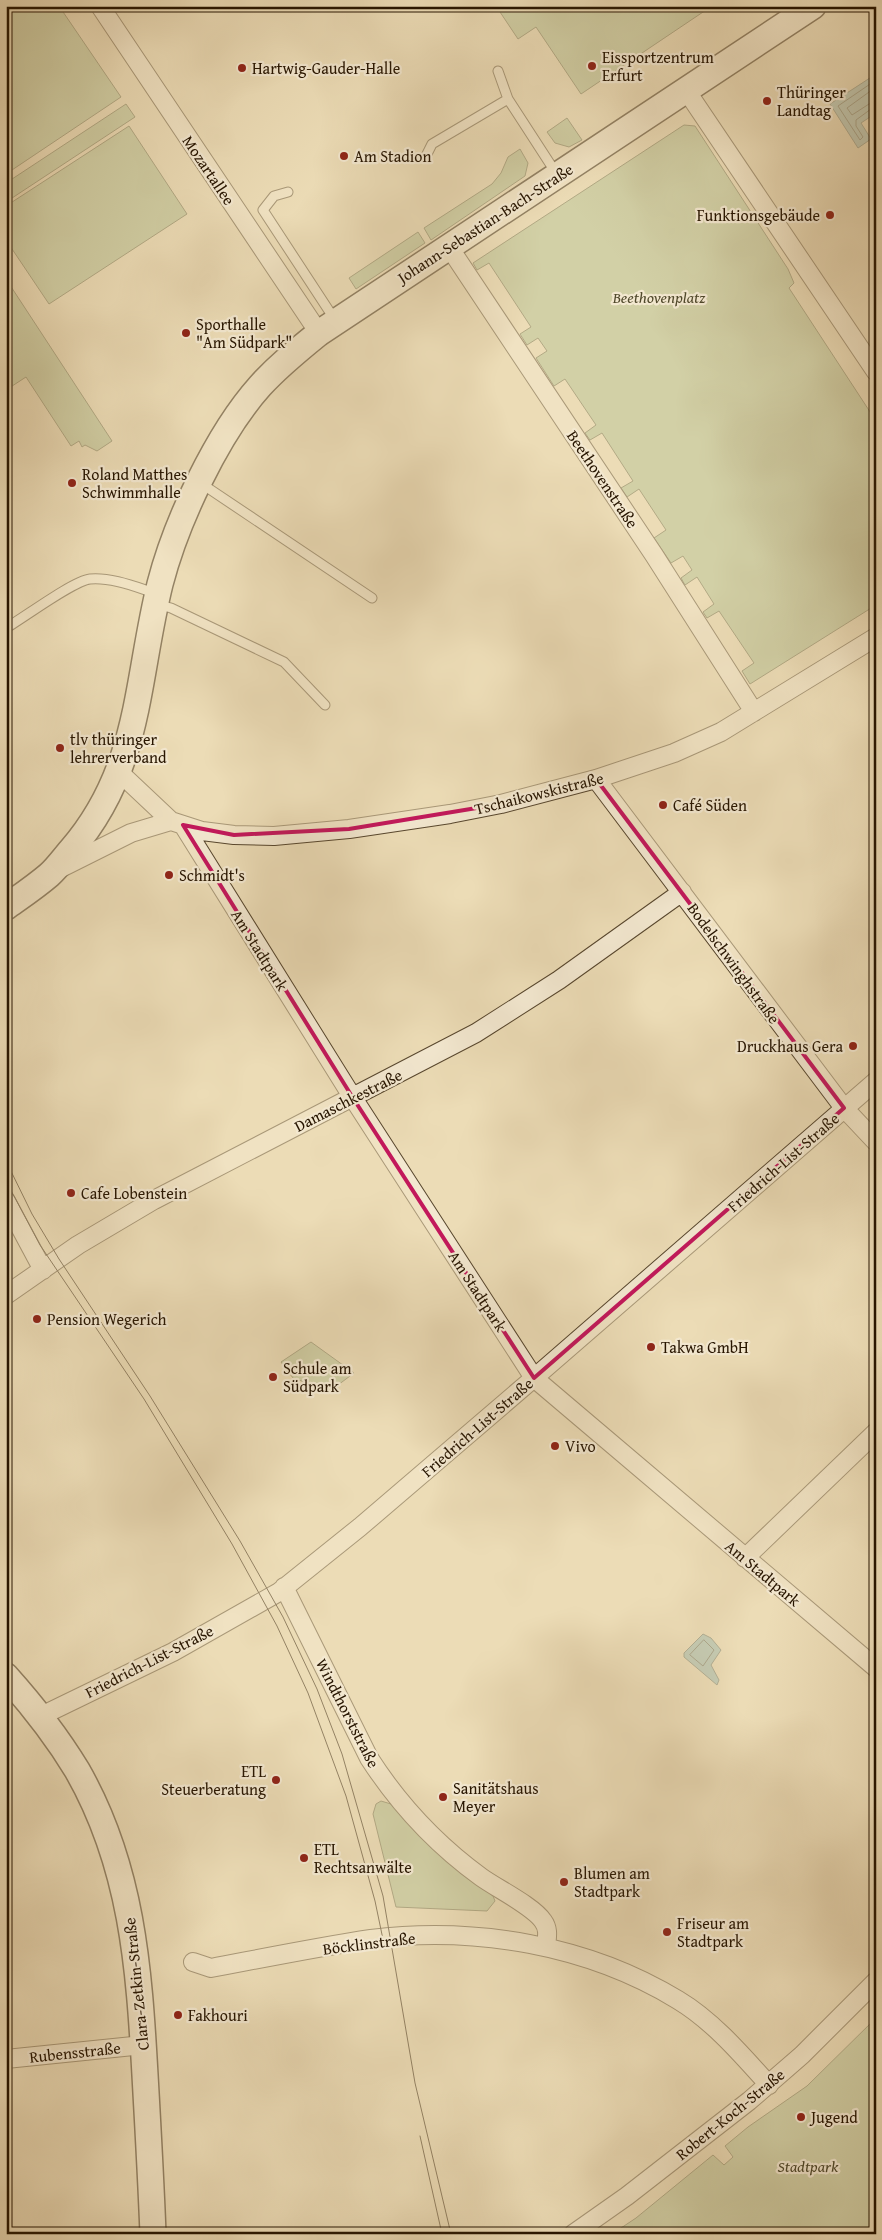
<svg xmlns="http://www.w3.org/2000/svg" width="882" height="2240" font-family="'Gentium Book Plus',serif">
<style>
.green{fill:#b1c293;stroke:#6c6c4a}
.water{fill:#99bab3;stroke:#6b786b}
.lines{fill:none;stroke-linecap:round;stroke-linejoin:round}
.shore{stroke:#60685a;stroke-width:1}
.lane-casing{stroke:#58472e;stroke-width:11}
.street-casing{stroke:#58472e;stroke-width:20}
.secondary-casing{stroke:#271500;stroke-width:28}
.lane{stroke:#f3e8d0;stroke-width:9}
.street{stroke:#f3e8d0;stroke-width:18}
.secondary{stroke:#f3e8d0;stroke-width:25}
.tram{stroke:#271500;stroke-width:1}
.marked{fill:none;stroke:#c2185b;stroke-width:4;stroke-linejoin:round}
.poi-dot{fill:#8f2418;stroke:#f3e8d0;stroke-width:2}
.labels{text-anchor:middle;stroke-width:4.5;stroke-linejoin:round;paint-order:stroke}
.poi-label{font-size:16px;fill:#271500;stroke:#f3e8d0;text-anchor:start}
.street-label{font-size:16px;fill:#271500;stroke:#f3e8d0}
.park-label{font-size:16px;font-style:italic;fill:#50492c;stroke:#f3e8d0}
</style>
<rect width="100%" height="100%" fill="#ecdcb6"/>
<filter id="stains"><feTurbulence type="fractalNoise" baseFrequency=".004" numOctaves="4"/><feColorMatrix values="0 0 0 0 .2 0 0 0 0 .09 0 0 0 0 .02 0 0 0 .5 -.17"/></filter>
<radialGradient id="worn" r=".72"><stop offset=".6" stop-color="#630" stop-opacity="0"/><stop offset="1" stop-color="#630" stop-opacity=".3"/></radialGradient>
<path class="green" d="M6,6H59L121,97L6,174Z
M496,6H712L581,94L536,27L518,39Z
M126,104L135,117L6,202V183Z
M567,118L582,140L569,147L555,143L547,132Z
M684,125L695,126L788,269L794,283L789,288L876,421V605L750,684L742,671L754,663L719,611L707,618L703,612L714,604L697,577L685,585L681,578L692,570L683,556L671,563L654,538L666,530L639,489L627,497L621,488L633,481L602,433L590,440L585,433L596,425L565,379L554,386L536,358L547,351L538,338L527,345L520,334L531,327L489,263L477,270L473,263Z
M129,126L187,214L49,304L6,240V206Z
M520,149L528,163L525,176L431,240L424,228L492,184L501,173L508,157Z
M418,232L425,243L356,289L349,278Z
M6,279L112,441L97,451L85,445L82,447L79,441L71,446L26,377L6,390Z
M311,1342L354,1373L330,1391L293,1378L281,1362Z
M381,1801L391,1804L451,1864L493,1896L495,1901L487,1911L396,1907L373,1814L376,1804Z
M876,2018V2234H612L636,2218L713,2155L724,2165L733,2157L725,2146L748,2127L807,2086Z"/>
<path class="water" d="M876,74V113L861,123L871,139L858,148L830,104Z
M703,1634L711,1638L721,1650L711,1665L719,1680L717,1685L684,1657V1653Z"/>
<g class="lines">
<path class="shore" d="M876,80L838,106L860,140L863,137L856,126V120L871,109H876
M876,87L847,108L852,115L869,104L876,102
M704,1640L714,1650L703,1666L690,1655Z"/>
<g class="lane-casing">
<path id="lane" d="M498,71L508,99L556,173
M427,154L432,144L508,99
M288,192L274,196L263,210L335,320
M199,482L372,598
M156,604L171,608L284,662L325,705
M6,628C25,617 73,581 90,579C111,577 136,587 155,593"/>
</g>
<g class="street-casing">
<path id="street" d="M100,6L319,333
M686,90L876,372
M449,247L654,555L754,712
M119,772L171,821L202,831L234,835L274,836L349,829L450,814L501,804L596,779L674,753L721,732L876,637
M596,779L844,1108L876,1142
M183,825L353,1098L534,1378L876,1668
M61,868L131,833L171,821
M6,1201L43,1270
M6,1295L78,1245L154,1200L476,1033L559,980L682,892
M745,1558L876,1432
M284,1587L369,1758C398,1803 437,1845 481,1877C496,1888 533,1906 543,1921C549,1929 547,1937 546,1947
M39,1717L173,1652L279,1592L360,1527L534,1378L876,1081
M193,1962L211,1968C264,1958 318,1947 371,1939C475,1926 588,1945 678,2000C713,2021 742,2055 769,2085
M6,2059L143,2045
M573,2234L627,2196L749,2101L802,2055L876,1981"/>
</g>
<g class="secondary-casing">
<path id="secondary" d="M6,907C20,897 35,887 49,875C57,868 64,858 71,850C141,769 136,681 160,584C176,522 217,434 260,386C278,366 298,350 319,333L813,6
M6,1676C32,1705 57,1737 77,1770C132,1866 139,1967 145,2075C148,2128 151,2181 153,2234"/>
</g>
<use href="#lane" class="lane"/>
<use href="#street" class="street"/>
<use href="#secondary" class="secondary"/>
<path class="tram" d="M6,1161L32,1214L59,1259L150,1396L240,1541L283,1617L317,1689L342,1754L383,1896L415,2083L451,2234
M6,1181L40,1245L144,1399L232,1544L277,1626L308,1693L346,1796L375,1901L385,1949
M420,2136L442,2234"/>
</g>
<path d="M0 0H882V2240H0ZM596,779L844,1108L534,1378L353,1098L183,825L234,835L349,829L501,804Z" fill="#ecdcb6" fill-opacity=".55" fill-rule="evenodd"/>
<path class="marked" d="M596,779L844,1108L534,1378L353,1098L183,825L234,835L349,829L501,804Z"/>
<g class="poi-dot">
<circle cx="592" cy="66" r="5"/>
<circle cx="242" cy="68" r="5"/>
<circle cx="767" cy="101" r="5"/>
<circle cx="344" cy="156" r="5"/>
<circle cx="830" cy="215" r="5"/>
<circle cx="186" cy="333" r="5"/>
<circle cx="72" cy="483" r="5"/>
<circle cx="60" cy="748" r="5"/>
<circle cx="663" cy="805" r="5"/>
<circle cx="169" cy="875" r="5"/>
<circle cx="853" cy="1046" r="5"/>
<circle cx="71" cy="1193" r="5"/>
<circle cx="37" cy="1319" r="5"/>
<circle cx="651" cy="1347" r="5"/>
<circle cx="273" cy="1377" r="5"/>
<circle cx="555" cy="1446" r="5"/>
<circle cx="276" cy="1780" r="5"/>
<circle cx="443" cy="1797" r="5"/>
<circle cx="304" cy="1858" r="5"/>
<circle cx="564" cy="1882" r="5"/>
<circle cx="667" cy="1932" r="5"/>
<circle cx="178" cy="2015" r="5"/>
<circle cx="801" cy="2117" r="5"/>
</g>
<g class="labels">
<g class="poi-label">
<text x="602" y="63">Eissportzentrum<tspan x="602" dy="18">Erfurt</tspan></text>
<text x="252" y="74">Hartwig-Gauder-Halle</text>
<text x="777" y="98">Thüringer<tspan x="777" dy="18">Landtag</tspan></text>
<text x="354" y="162">Am Stadion</text>
<text x="820" y="221" text-anchor="end">Funktionsgebäude</text>
<text x="196" y="330">Sporthalle<tspan x="196" dy="18">"Am Südpark"</tspan></text>
<text x="82" y="480">Roland Matthes<tspan x="82" dy="18">Schwimmhalle</tspan></text>
<text x="70" y="745">tlv thüringer<tspan x="70" dy="18">lehrerverband</tspan></text>
<text x="673" y="811">Café Süden</text>
<text x="179" y="881">Schmidt's</text>
<text x="843" y="1052" text-anchor="end">Druckhaus Gera</text>
<text x="81" y="1199">Cafe Lobenstein</text>
<text x="47" y="1325">Pension Wegerich</text>
<text x="661" y="1353">Takwa GmbH</text>
<text x="283" y="1374">Schule am<tspan x="283" dy="18">Südpark</tspan></text>
<text x="565" y="1452">Vivo</text>
<text x="266" y="1777" text-anchor="end">ETL<tspan x="266" dy="18">Steuerberatung</tspan></text>
<text x="453" y="1794">Sanitätshaus<tspan x="453" dy="18">Meyer</tspan></text>
<text x="314" y="1855">ETL<tspan x="314" dy="18">Rechtsanwälte</tspan></text>
<text x="574" y="1879">Blumen am<tspan x="574" dy="18">Stadtpark</tspan></text>
<text x="677" y="1929">Friseur am<tspan x="677" dy="18">Stadtpark</tspan></text>
<text x="188" y="2021">Fakhouri</text>
<text x="811" y="2123">Jugend</text>
</g>
<g class="street-label">
<text transform="translate(209 170) rotate(56)" y="6">Mozartallee</text>
<text transform="translate(485 223) rotate(-33)" y="6">Johann-Sebastian-Bach-Straße</text>
<text transform="translate(603 479) rotate(56)" y="6">Beethovenstraße</text>
<text transform="translate(539 793) rotate(-14)" y="6">Tschaikowskistraße</text>
<text transform="translate(260 950) rotate(58)" y="6">Am Stadtpark</text>
<text transform="translate(734 963) rotate(54)" y="6">Bodelschwinghstraße</text>
<text transform="translate(348 1100) rotate(-27)" y="6">Damaschkestraße</text>
<text transform="translate(783 1162) rotate(-41)" y="6">Friedrich-List-Straße</text>
<text transform="translate(478 1291) rotate(57)" y="6">Am Stadtpark</text>
<text transform="translate(477 1427) rotate(-41)" y="6">Friedrich-List-Straße</text>
<text transform="translate(763 1573) rotate(40)" y="6">Am Stadtpark</text>
<text transform="translate(149 1661) rotate(-27)" y="6">Friedrich-List-Straße</text>
<text transform="translate(348 1713) rotate(63)" y="6">Windthorststraße</text>
<text transform="translate(369 1943) rotate(-7)" y="6">Böcklinstraße</text>
<text transform="translate(136 1984) rotate(-96)" y="6">Clara-Zetkin-Straße</text>
<text transform="translate(75 2052) rotate(-6)" y="6">Rubensstraße</text>
<text transform="translate(730 2114) rotate(-39)" y="6">Robert-Koch-Straße</text>
</g>
<g class="park-label">
<text x="659" y="303">Beethovenplatz</text>
<text x="808" y="2172">Stadtpark</text>
</g>
</g>
<rect width="882" height="2240" fill="none" stroke="#ecdcb6" stroke-width="25"/>
<rect x="8" y="8" width="867" height="2225" fill="none" stroke="#271500" stroke-width="2.5"/>
<rect x="12" y="12" width="857" height="2215" fill="none" stroke="#271500"/>
<rect width="100%" height="100%" filter="url(#stains)"/>
<rect width="100%" height="100%" fill="url(#worn)"/>
</svg>
